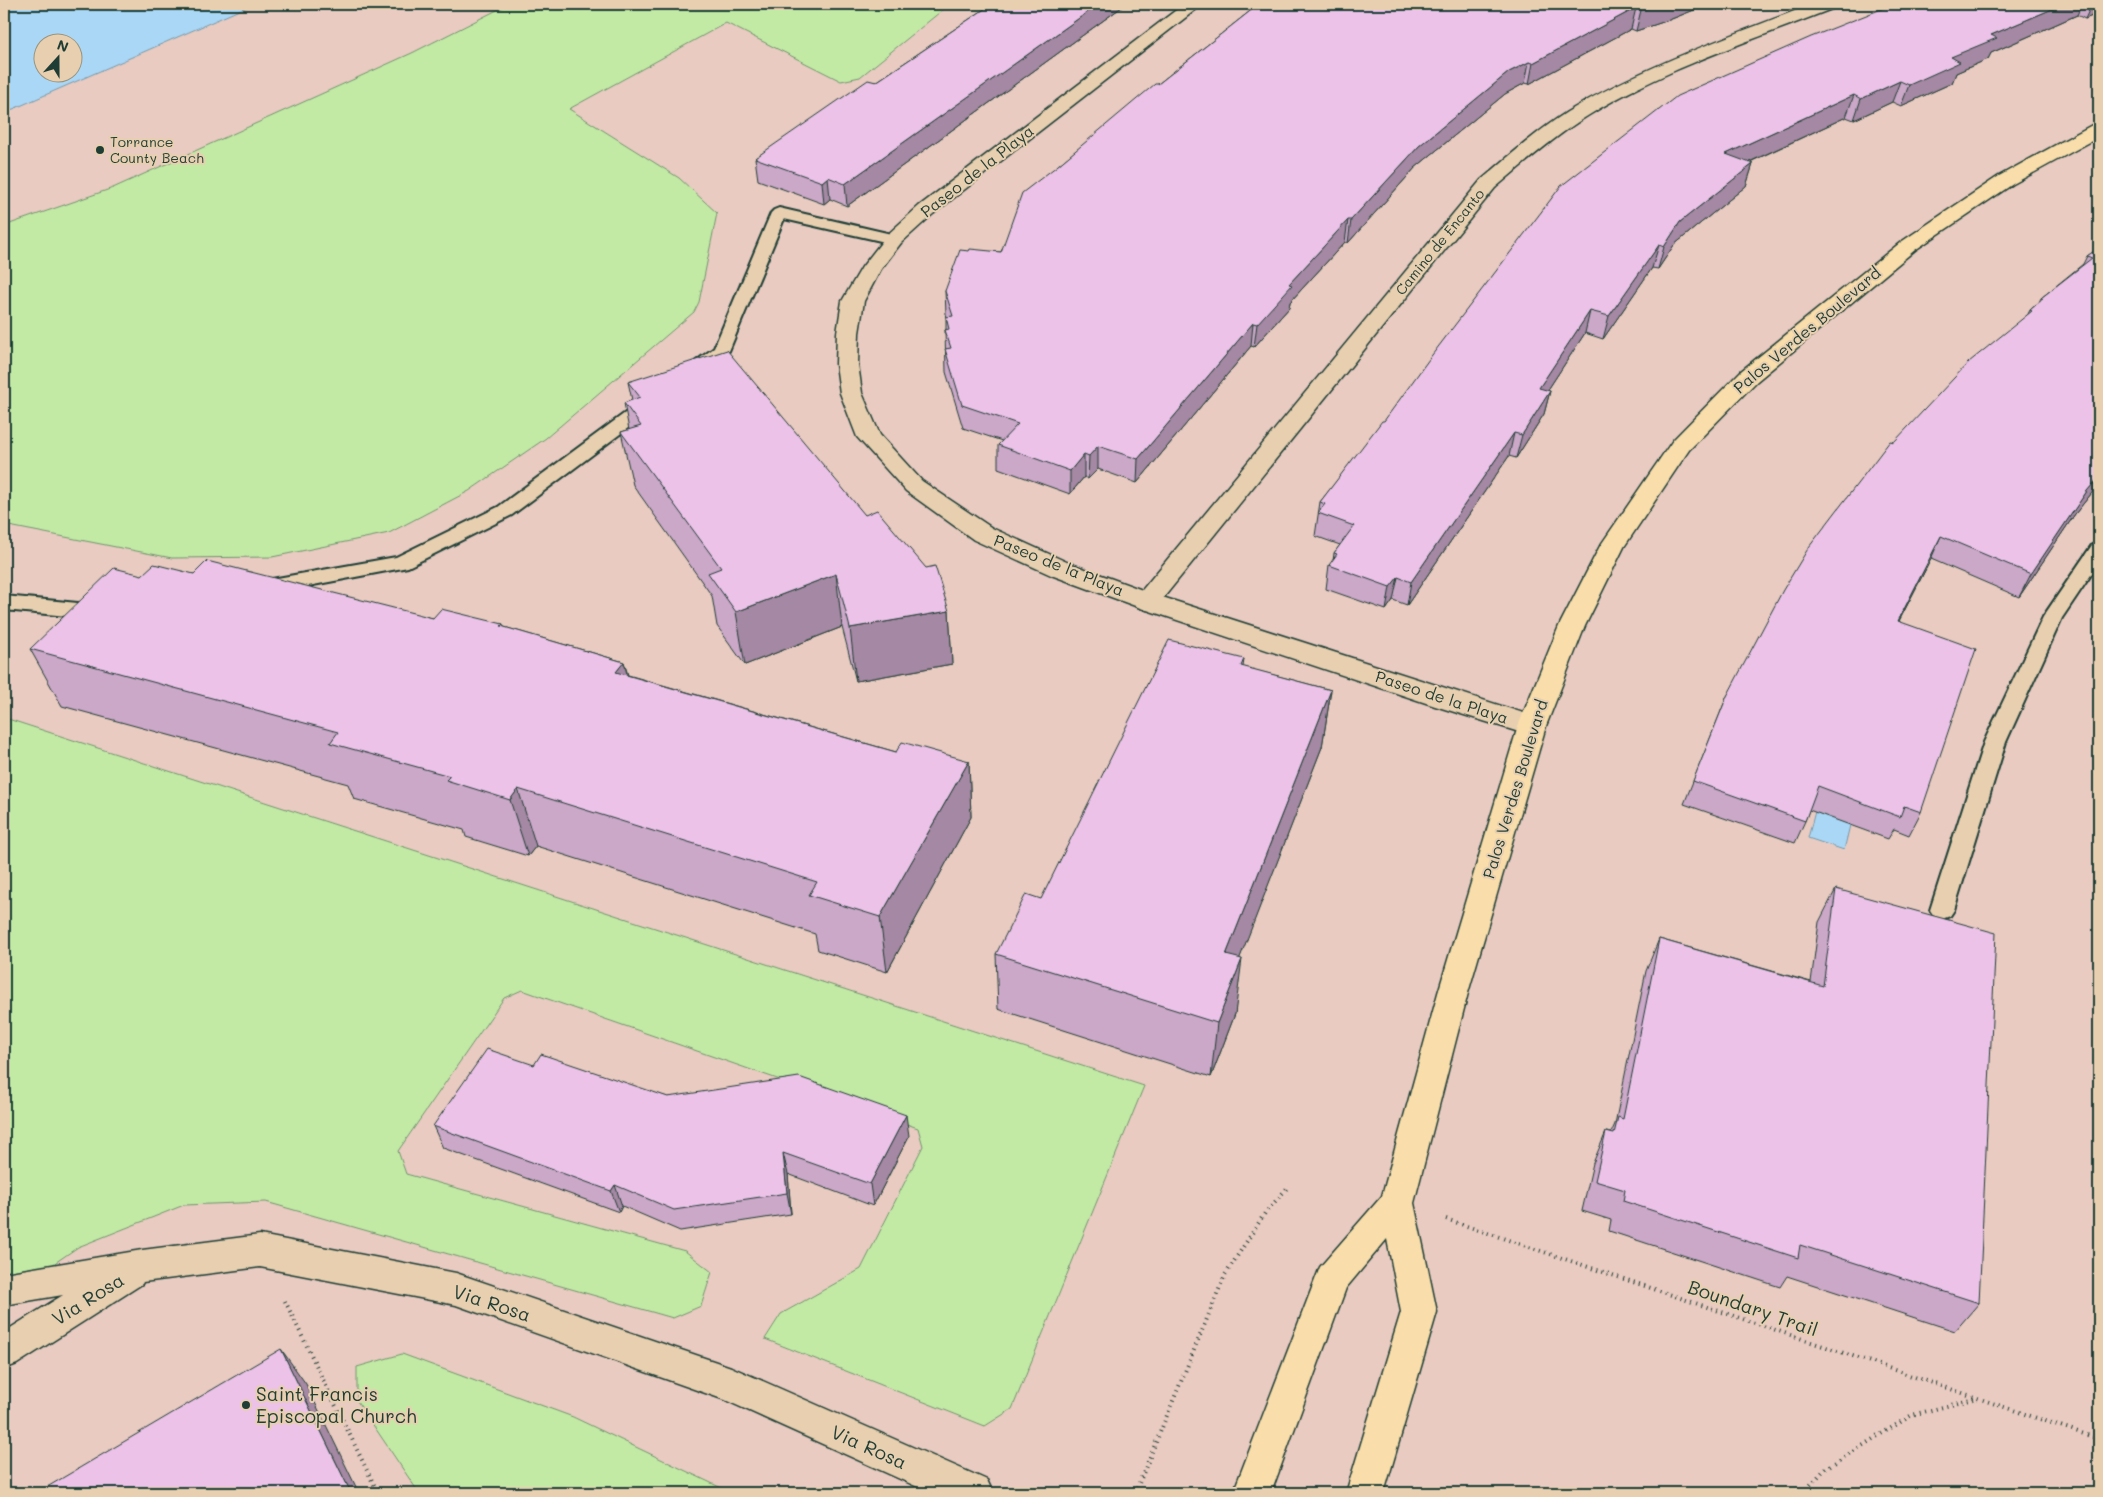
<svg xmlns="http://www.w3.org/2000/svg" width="2103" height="1497" font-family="Mali,sans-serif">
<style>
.green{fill:#c2eaa5;stroke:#70946c}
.water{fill:#abd7f7;stroke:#7399a9;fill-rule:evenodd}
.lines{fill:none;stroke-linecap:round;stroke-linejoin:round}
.lane-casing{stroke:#1f3d34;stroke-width:4}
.street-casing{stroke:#1f3d34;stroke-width:3}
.secondary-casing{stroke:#1f3d34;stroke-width:3}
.primary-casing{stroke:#1f3d34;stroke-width:3}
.path{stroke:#1f3d34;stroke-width:4;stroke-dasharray:1 4.5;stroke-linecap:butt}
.lane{fill:#e8cfb0;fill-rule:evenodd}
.street{fill:#e8cfb0;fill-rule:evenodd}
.secondary{fill:#e8cfb0;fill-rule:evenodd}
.primary{fill:#f9ddab;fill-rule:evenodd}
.wall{fill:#cba7c8;stroke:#1f3d34}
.shaded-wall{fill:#a588a3;stroke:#1f3d34}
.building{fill:#ecc2e9;stroke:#1f3d34}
.poi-dot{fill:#1f3d34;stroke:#e8cfb0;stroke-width:2}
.labels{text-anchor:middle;stroke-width:4;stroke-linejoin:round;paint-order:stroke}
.far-poi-label{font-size:14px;fill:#1f3d34;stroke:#e8cfb0;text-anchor:start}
.far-street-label{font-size:14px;fill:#1f3d34;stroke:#e8cfb0}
.street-label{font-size:16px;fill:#1f3d34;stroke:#e8cfb0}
.near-street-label{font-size:19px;fill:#1f3d34;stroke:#e8cfb0}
.near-poi-label{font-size:19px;fill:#1f3d34;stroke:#e8cfb0;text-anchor:start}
</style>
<rect width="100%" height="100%" fill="#e9cbc1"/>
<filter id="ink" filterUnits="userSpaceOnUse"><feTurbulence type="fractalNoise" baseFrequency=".02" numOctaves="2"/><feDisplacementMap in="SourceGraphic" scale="10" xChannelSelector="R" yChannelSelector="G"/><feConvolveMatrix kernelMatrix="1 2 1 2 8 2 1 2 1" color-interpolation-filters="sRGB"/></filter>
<g filter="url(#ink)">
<path class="green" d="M509,4H944L945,8L860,77L841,81L726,23L569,109L679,178L717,213L699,302L694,312L546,438L469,491L389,533L272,557L172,558L4,525V226L113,188L412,53Z
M8,719L1144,1086L1012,1409L985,1426L765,1339L781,1314L861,1269L923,1146L918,1128L522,990L504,998L398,1151L406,1174L685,1251L712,1272L701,1306L673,1318L266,1202L184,1205L78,1247L4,1298V722Z
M402,1354L573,1417L732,1493H419L357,1401V1367Z"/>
<path class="water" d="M4,4H253L4,113ZM42,42H72V72H42Z
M1822,785L1857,796L1844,850L1808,838Z"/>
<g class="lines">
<g class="lane-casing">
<path id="lane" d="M779,208L900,236L902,239L900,242L894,244L784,219L729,351L701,374L695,375L689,374L686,370L689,366L714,348L771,213L774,210Z
M650,398L656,399L659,403L656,407L512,515L408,567L266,594L259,592L256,587L259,582L266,580L396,557L498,507L644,399Z
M2099,543V563L2062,618L2006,742L1954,910L1950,916L1942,919L1934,916L1930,910L1984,742L2043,617L2092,545Z
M4,596L78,603L99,601L106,603L109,608L106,613L78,617L4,610Z"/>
</g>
<g class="street-casing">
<path id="street" d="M1813,4H1837L1834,8C1748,42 1656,71 1578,122C1548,142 1522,165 1495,188L1156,607L1147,610L1138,607L1134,601L1138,595L1481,180C1509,156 1536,132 1567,112C1644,66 1730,36 1813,4Z
M260,1235L456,1273L731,1367L987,1480L993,1493H931L725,1400L456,1305L260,1267L143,1282L142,1284L17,1364L4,1369V1332L63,1295L4,1305V1273L142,1250Z"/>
</g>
<g class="secondary-casing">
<path id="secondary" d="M1184,4H1203L933,214L901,243L881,269L864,301L859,333L858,364L862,393L880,435L922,481L992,528L1069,563L1156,595L1542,719L1546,726L1542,733L1532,736L1435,706L1138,607L1051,575L974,540L906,491L857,437L840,393L836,364L837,333L842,301L862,267L887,235L919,206Z"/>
</g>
<g class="primary-casing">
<path id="primary" d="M2099,123V137L2013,184L1915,250L1757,381L1689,450L1624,547L1585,626L1546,726L1468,993L1414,1203L1437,1312L1384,1493H1346L1401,1312L1387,1239L1346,1288L1271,1493H1233L1320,1267L1382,1196L1438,993L1518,726L1559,626L1600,546L1673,440L1741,371L1901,242L1999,176L2092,125Z"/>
</g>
<path class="path" d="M1446,1219L2099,1439
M285,1301L378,1493
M1135,1493L1225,1275L1265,1213L1288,1187
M1803,1493L1826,1468L1912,1415L1978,1398"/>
<use href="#lane" class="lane"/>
<use href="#street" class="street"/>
<use href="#secondary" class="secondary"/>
<use href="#primary" class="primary"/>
</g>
<path class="wall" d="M992,4H1126L847,206L830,199L824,204L758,180L755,158L876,82Z
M1259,4H1709L1669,20L1636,31L1631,29L1529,84L1525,83L1505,94L1415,168L1348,243L1345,242L1290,302L1289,308L1254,347L1251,346L1137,483L1098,469L1088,479L1084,477L1070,494L998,468V445L1002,441L963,428L946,372L945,330L946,329V317H947L946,314L945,291L969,251L1001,252L1057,166L1158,84Z
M1894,4H2099V13L2085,19L2077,15L1991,53L1988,59L1956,73L1952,83L1901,106L1892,102L1854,120L1846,117L1748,163L1753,164L1746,186L1674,245L1658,269L1652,268L1603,339L1585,333L1547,391H1550L1544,414L1516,458L1509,456L1407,605L1393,600L1386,610L1326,589L1329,565L1333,561L1334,553L1340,545L1315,536L1320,502L1384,421Z
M2099,248V484L2075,514L2019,597L1931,559L1899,621L1921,812L1909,835L1894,829L1888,839L1809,810L1805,821L1795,843L1684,804L1727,696L2028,314L2030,310L2039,302L2041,298L2083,264L2087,256Z
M628,382L865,515L949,611L952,664L856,681L842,627L745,665L717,626L712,596L633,485L621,432L629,430L624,403L632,400Z
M194,574L433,618L503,624L504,627L624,662L628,675L896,752L969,761L971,817L887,972L818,950L815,934L536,846L528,856L466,837L464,830L354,799L348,784L62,706L30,649L142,575Z
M1244,659L1243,667L1331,690L1322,747L1239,959L1235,1014L1211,1077L998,1009L996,954L1041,899Z
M1836,889L1979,1303L1955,1331L1787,1276L1780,1287L1609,1231L1611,1220L1582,1211L1593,1163L1606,1132L1611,1133L1615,1124L1646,971L1659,939L1811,982L1819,922Z
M534,1065L668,1097L909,1136L873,1206L788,1174L791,1214L680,1231L622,1206L619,1212L443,1148L433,1126Z"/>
<path class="shaded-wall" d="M1099,4H1126L847,206L845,184Z
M1661,4H1709L1669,20L1636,31L1641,10Z
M2064,4H2082L2077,15L1991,53L1988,59L1956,73L1952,83L1901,106L1909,85L1951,57L1991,35Z
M2092,4H2099V13L2085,19Z
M1636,8L1631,29L1529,84L1533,63Z
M1529,62L1525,83L1505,94L1415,168L1348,243L1351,220L1419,146L1509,72Z
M1900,81L1892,102L1854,120L1861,99Z
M1854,95L1846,117L1719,176L1726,154Z
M1753,164L1746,186L1674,245L1658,269L1664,247L1680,222Z
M828,177L830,199L824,204L822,182Z
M1348,220L1345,242L1290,302L1289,308L1254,347L1257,324L1289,284Z
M1659,245L1652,268L1603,339L1609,316Z
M1590,311L1585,333L1534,411L1539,388Z
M1253,323L1251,346L1137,483L1138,459Z
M1550,391L1544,414L1516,458L1522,435Z
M1514,433L1509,456L1407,605L1411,582Z
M1098,446V469L1088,479L1089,456Z
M1084,454V477L1070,494V471Z
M2099,477V484L2075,514L2019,597L2031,574L2087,491Z
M1941,536L1931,559L1887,644L1898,621Z
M836,574L842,627L745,665L736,612Z
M1398,577L1393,600L1386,610L1390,587Z
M949,611L952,664L856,681L850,628Z
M624,662L638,718L616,672Z
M1331,690L1322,747L1220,1009L1226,955Z
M969,761L971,817L887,972L880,917Z
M518,789L536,846L528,856L510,800Z
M1242,959L1235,1014L1211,1077L1217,1023Z
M906,1115L909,1136L873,1206L870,1184Z
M783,1153L788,1174L791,1214L787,1193Z
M615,1185L622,1206L619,1212L611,1191Z
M281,1349L306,1384L359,1493H351Z"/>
<path class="building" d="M992,4H1099L845,184L828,177L822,182L755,158L868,80L876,82Z
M1259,4H1661L1641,10L1636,8L1533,63L1529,62L1509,72L1419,146L1351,220H1348L1289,284L1292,285L1257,324L1253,323L1138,459L1098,446L1089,456L1084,454L1070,471L998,445L1018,424L962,405L945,349L951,348L945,330L949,329L946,317L953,316L945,291L960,250L969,251L970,249L1001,252L1022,193L1057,166L1155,84H1158Z
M1894,4H2064L1991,35L1997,38L1951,57L1960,62L1909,85L1900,81L1861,99L1854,95L1726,154L1753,164L1680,222L1664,247L1659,245L1609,316L1590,311L1539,388L1550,391L1522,435L1514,433L1411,582L1398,577L1390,587L1329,565L1337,554L1334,553L1354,526L1318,513L1325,504L1320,502L1382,421H1384L1432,355L1561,186L1677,96L1811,37Z
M2099,248V477L2087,491L2031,574L1941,536L1898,621L1976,649L1921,812L1904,806L1900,817L1818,786L1805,821L1693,781L1727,696L1783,590L1809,547L1890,441L1894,442L1969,362L2032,311L2030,310L2043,299L2041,298L2092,258L2087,256Z
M727,350L865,515L877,510L926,568L935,566L949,611L850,628L836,574L736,612L708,573L721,568L621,432L641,426L624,403L640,397L628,382Z
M207,561L433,618L441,609L503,624L501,626L624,662L616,672L896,752L902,742L969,761L880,917L809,895L817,882L518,789L510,800L446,780L450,776L330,743L338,732L30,649L114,568L142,575L154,564L194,574Z
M1169,640L1244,659L1241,666L1331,690L1226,955L1242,959L1217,1023L996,954L1026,894L1041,899Z
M1836,889L1996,933L1979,1303L1800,1245L1798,1258L1623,1201L1625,1190L1595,1181L1606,1132L1614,1134L1618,1117L1623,1119L1659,939L1823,986Z
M487,1049L534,1065L541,1054L668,1097L799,1077L906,1115L870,1184L783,1153L787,1193L674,1210L615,1185L611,1191L433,1126Z
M281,1349L351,1493H37Z"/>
</g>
<g class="poi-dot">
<circle cx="100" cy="150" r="5"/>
<circle cx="246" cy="1405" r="5"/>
</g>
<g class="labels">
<g class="far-poi-label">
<text x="110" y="147">Torrance<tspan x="110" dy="16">County Beach</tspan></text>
</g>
<g class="far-street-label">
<text transform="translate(1440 242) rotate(-51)" y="5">Camino de Encanto</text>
</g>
<g class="street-label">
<text transform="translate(977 171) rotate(-38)" y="6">Paseo de la Playa</text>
<text transform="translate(1807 330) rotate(-40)" y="6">Palos Verdes Boulevard</text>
<text transform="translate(1059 565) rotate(22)" y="6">Paseo de la Playa</text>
<text transform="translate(1442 697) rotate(18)" y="6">Paseo de la Playa</text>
<text transform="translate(1515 789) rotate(-73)" y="6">Palos Verdes Boulevard</text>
</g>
<g class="near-street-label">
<text transform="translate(88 1299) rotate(-32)" y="7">Via Rosa</text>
<text transform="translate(492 1303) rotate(18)" y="7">Via Rosa</text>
<text transform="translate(1753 1308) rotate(19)" y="7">Boundary Trail</text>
<text transform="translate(869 1447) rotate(24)" y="7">Via Rosa</text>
</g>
<g class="near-poi-label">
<text x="256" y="1401">Saint Francis<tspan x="256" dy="22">Episcopal Church</tspan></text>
</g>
</g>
<rect width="2103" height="1497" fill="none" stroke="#e8cfb0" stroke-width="20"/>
<rect x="10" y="10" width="2083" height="1477" fill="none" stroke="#1f3d34" stroke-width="2" filter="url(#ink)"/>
<g transform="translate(58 58) rotate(21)"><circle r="24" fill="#e8cfb0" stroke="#98957e"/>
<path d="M0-4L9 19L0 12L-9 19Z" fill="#1f3d34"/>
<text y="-8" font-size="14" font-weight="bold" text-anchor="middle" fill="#1f3d34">N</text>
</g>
</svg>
